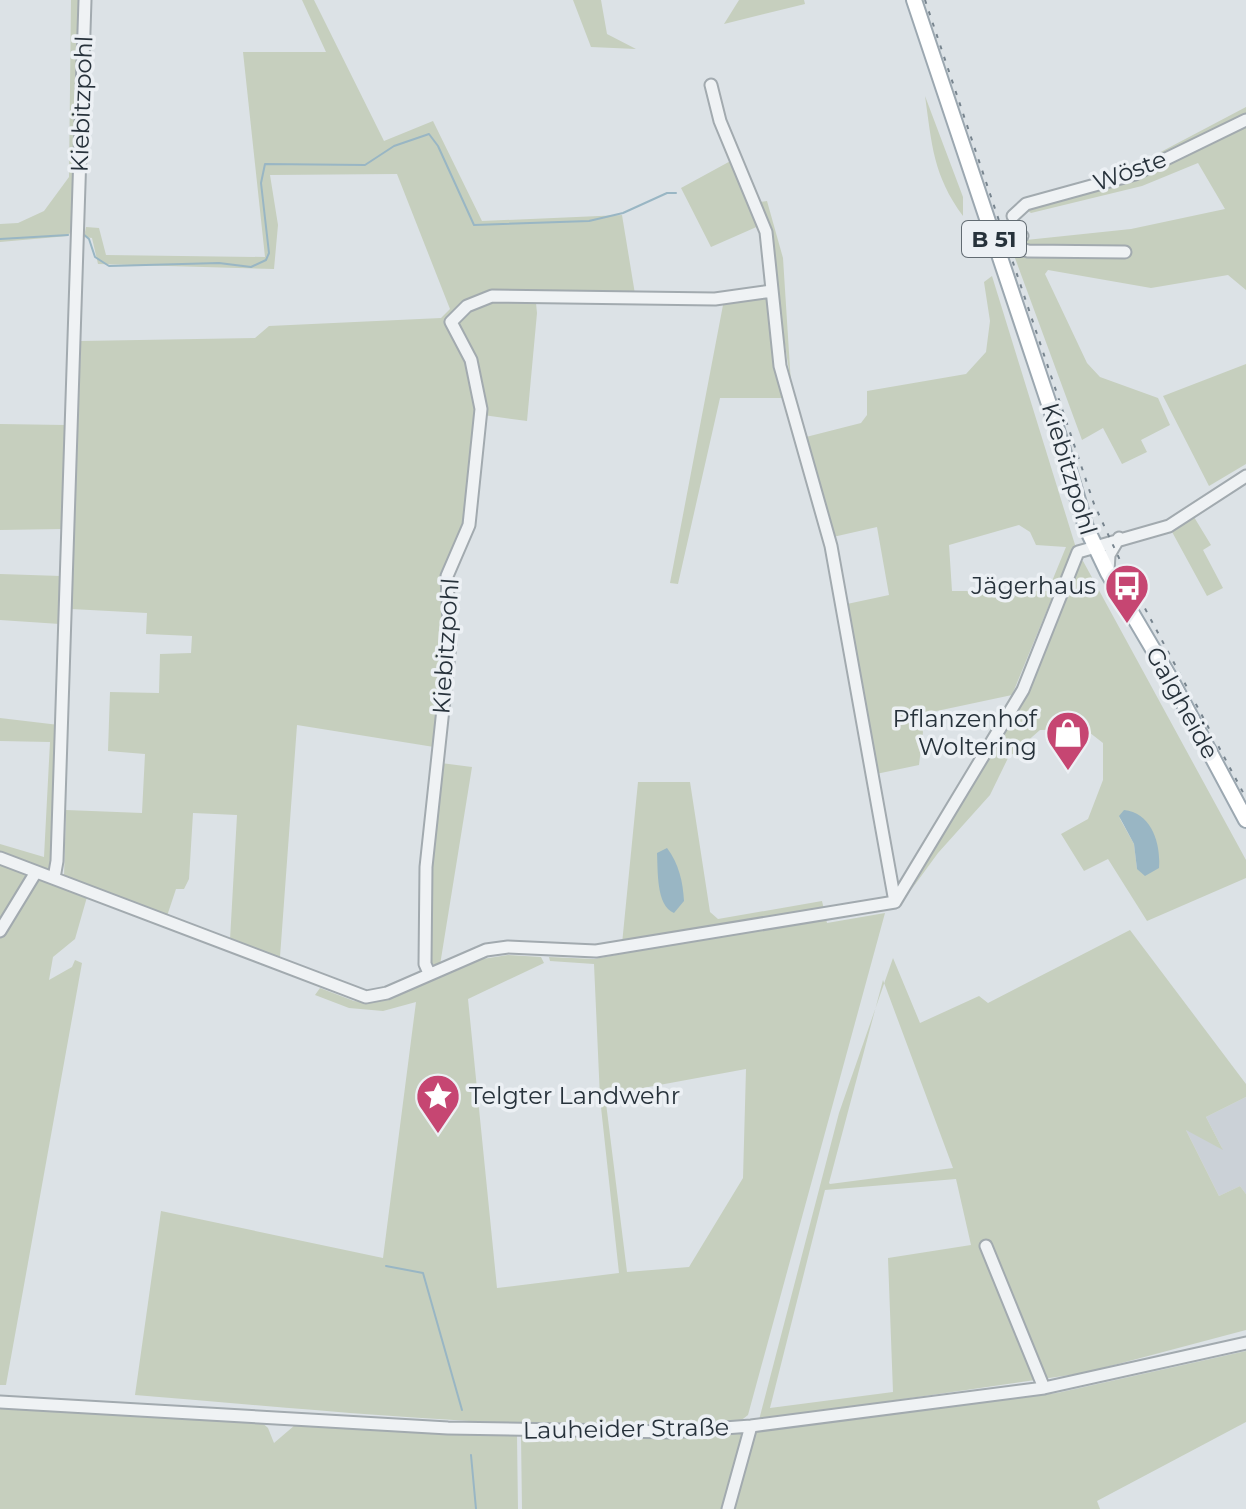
<svg xmlns="http://www.w3.org/2000/svg" width="1246" height="1509" font-family="Montserrat,sans-serif">
<style>
.built{fill:#cbd1d7}
.green{fill:#c6cfbe;fill-rule:evenodd}
.water{fill:#99b6c4}
.lines{fill:none;stroke-linecap:round;stroke-linejoin:round}
.stream{stroke:#99b6c4;stroke-width:2}
.minor-casing{stroke:#a2aaaf;stroke-width:15}
.major-casing{stroke:#9ca8b1;stroke-width:18}
.minor{stroke:#eff2f4;stroke-width:11}
.major{stroke:#fff;stroke-width:14}
.rail{stroke:#77848e;stroke-width:2;stroke-dasharray:4 8;stroke-linecap:butt}
.labels{text-anchor:middle;stroke-width:7;stroke-linejoin:round;paint-order:stroke}
.shield{fill:#ecf0f4;stroke:#626b72;stroke-width:2}
.shield-label{font-size:22px;font-weight:bold;fill:#27323b}
.street-label{font-size:24px;fill:#27323b;stroke:#ecf0f4}
.poi-label{font-size:24px;fill:#27323b;stroke:#ecf0f4;text-anchor:end}
</style>
<rect width="100%" height="100%" fill="#dce2e6"/>
<path class="built" d="M1246,1097V1194L1240,1186L1219,1196L1185,1128L1222,1148L1206,1117Z"/>
<path class="green" d="M71,0H79L74,226L68,236L0,242V224L18,223L44,211L69,177Z
M302,0H314L384,141L433,121L482,221L622,215L635,294L535,293L537,313L527,421L476,414L464,522L443,574L444,642L434,747L297,725L280,957L230,940L237,815L193,813L189,879L184,889H176L167,916L64,876L66,810L142,813L145,754L108,751L110,692L159,693L160,654L191,653L192,636L146,634L147,613L71,609L81,341L255,338L269,326L441,318L450,309L397,174L270,175L278,225L274,269L98,264L92,238L84,237L86,227L99,228L106,255L265,257L243,52H326Z
M573,0H601L607,34L636,49L591,47Z
M739,0H804L805,4L724,24Z
M925,96L963,197V216C933,175 932,145 925,96Z
M1246,107V116L1133,171L1136,165Z
M1246,125V290L1228,275L1151,288L1048,270L1045,274L1087,363L1100,377L1158,398L1170,425L1141,440L1147,452L1122,464L1103,428L1082,440L1012,250L1026,240L1131,229L1225,209L1198,163L1142,186L1031,213L1025,209L1135,176Z
M736,158L761,225L711,247L681,188Z
M767,201L783,258L791,384L772,259L759,202Z
M992,276L1076,548L1070,554L1012,695L918,715L923,732L919,765L876,774L847,604L889,595L877,527L833,537L806,437L861,423L867,415V391L966,374L986,352L990,321L984,282ZM1019,525L1030,532L1036,545L1066,547L1048,591H952L949,545Z
M764,295L770,300L773,342L783,398H720L678,584L670,583L723,305L733,299Z
M1246,364V464L1209,486L1163,396Z
M0,424L66,425L63,529L0,530Z
M1194,517L1211,545L1203,550L1223,588L1207,596L1171,530Z
M1083,561L1246,860V878L1147,921L1108,859L1084,871L1061,834L1088,819L1103,780V743L1085,729L1040,730L1008,758L990,795L938,853L911,890L1027,693L1076,563ZM1119,817L1159,867L1137,869L1134,844Z
M0,574L61,576L60,624L0,620Z
M0,718L59,725L53,871L0,851V844L44,857L50,742L0,741Z
M441,763L472,767L440,965L430,964L431,863Z
M638,782H690L710,912L718,919L822,901L827,923L885,913L748,1415L739,1422C538,1434 336,1411 135,1395L161,1211L383,1258L416,1002L383,1011L349,1008L315,995L320,988L354,1001L371,1003L476,960L508,955L541,957L544,963L468,999L497,1288L619,1273L600,1098L594,964L550,961L549,957L594,959L621,954ZM746,1069L743,1178L689,1267L627,1272L605,1095Z
M0,865L87,897L75,939L53,957L49,980L72,967L75,960L82,963L6,1385H0Z
M1130,930L1246,1084V1097L1206,1117L1223,1150L1186,1130L1219,1196L1240,1186L1246,1194V1330L1084,1373L759,1420L839,1113L893,958L920,1023L979,996L988,1003ZM883,980L953,1168L830,1184L829,1183ZM956,1179L971,1245L888,1258L893,1392L770,1408L825,1190Z
M1246,1351V1422L1097,1501L1100,1509H733L752,1429L1057,1393Z
M0,1405L259,1420L268,1428L274,1443L295,1425L517,1436L518,1509H0Z
M748,1430L726,1509H522L521,1436L670,1437Z"/>
<path class="water" d="M1124,810C1152,813 1161,844 1159,868L1145,876L1137,869L1134,844L1119,816Z
M667,848C679,864 683,882 684,901L674,913C656,906 658,870 657,853Z"/>
<g class="lines">
<path class="stream" d="M82,233L89,239L95,257L109,266L219,263L251,267L266,260L269,253L261,183L265,164L365,165L394,146L429,134L438,146L474,225L589,221L623,213L667,193H676
M0,239L68,235
M386,1266L423,1273L462,1410
M471,1455L476,1509"/>
<g class="minor-casing">
<path id="minor" d="M711,85L720,121L766,232L780,366L831,546L895,902
M1013,216L1026,204L1135,174L1246,120
M1011,246L1028,251L1125,252
M1006,248L1022,236
M1108,571L1109,555L1119,538
M0,858L366,997L387,993L486,950L508,947L596,951L895,902L1023,690L1078,552L1169,526L1246,476
M54,878L57,861L85,0
M0,931L36,872
M429,973L425,964L426,867L450,644L447,576L469,525L481,409L471,360L451,322L467,306L492,296L715,299L772,291
M986,1246L1044,1388
M0,1402L448,1428L671,1432L751,1426L1044,1388L1246,1343
M728,1509L751,1426"/>
</g>
<g class="major-casing">
<path id="major" d="M914,0L1052,413L1086,527L1108,573L1170,678L1246,820"/>
</g>
<use href="#minor" class="minor"/>
<use href="#major" class="major"/>
<path class="rail" d="M925,0L1094,504L1125,571L1246,798"/>
</g>
<defs>
<g id="bus-pin" transform="scale(2.3)"><path d="M0 17L-7.5 6A9.5 9.5 0 1 1 7.5 6Z" fill="#c64672" stroke="#ecf0f4"/><path d="M-5-6H5V4H4V6H2V4H-2V6H-4V4H-5ZM-3.5-4V0h7V-4ZM-3.5 1.2v1.5H-2V1.2ZM2 1.2v1.5H3.5V1.2Z" fill="#fff"/></g>
<g id="shop-pin" transform="scale(2.3)"><path d="M0 17L-7.5 6A9.5 9.5 0 1 1 7.5 6Z" fill="#c64672" stroke="#ecf0f4"/><path d="M-5-2.5h2.3a2.7 3.5 0 0 1 5.4 0H5L5.5 6h-11ZM-1.5-2.5h3a1.5 2.3 0 0 0-3 0Z" fill="#fff"/></g>
<g id="sight-pin" transform="scale(2.3)"><path d="M0 17L-7.5 6A9.5 9.5 0 1 1 7.5 6Z" fill="#c64672" stroke="#ecf0f4"/><path d="M0-6L1.8-2.2L6-1.7L2.9 1.2L3.7 5.4L0 3.3L-3.7 5.4L-2.9 1.2L-6-1.7L-1.8-2.2Z" fill="#fff"/></g>
</defs>
<g fill-rule="evenodd">
<use href="#bus-pin" x="1127" y="586"/>
<use href="#shop-pin" x="1068" y="733"/>
<use href="#sight-pin" x="438" y="1096"/>
</g>
<g class="labels">
<rect class="shield" x="962" y="221" width="64" height="36" rx="6"/>
<g class="shield-label">
<text x="994" y="247">B 51</text>
</g>
<g class="street-label">
<text transform="translate(82 104) rotate(-88)" y="8">Kiebitzpohl</text>
<text transform="translate(1130 171) rotate(-20)" y="8">Wöste</text>
<text transform="translate(1069 469) rotate(73)" y="8">Kiebitzpohl</text>
<text transform="translate(446 646) rotate(-86)" y="8">Kiebitzpohl</text>
<text transform="translate(1182 703) rotate(61)" y="8">Galgheide</text>
<text transform="translate(626 1429) rotate(-1)" y="8">Lauheider Straße</text>
</g>
<g class="poi-label">
<text x="1096" y="594">Jägerhaus</text>
<text x="1037" y="727">Pflanzenhof<tspan x="1037" dy="28">Woltering</tspan></text>
<text x="469" y="1104" text-anchor="start">Telgter Landwehr</text>
</g>
</g>
</svg>
